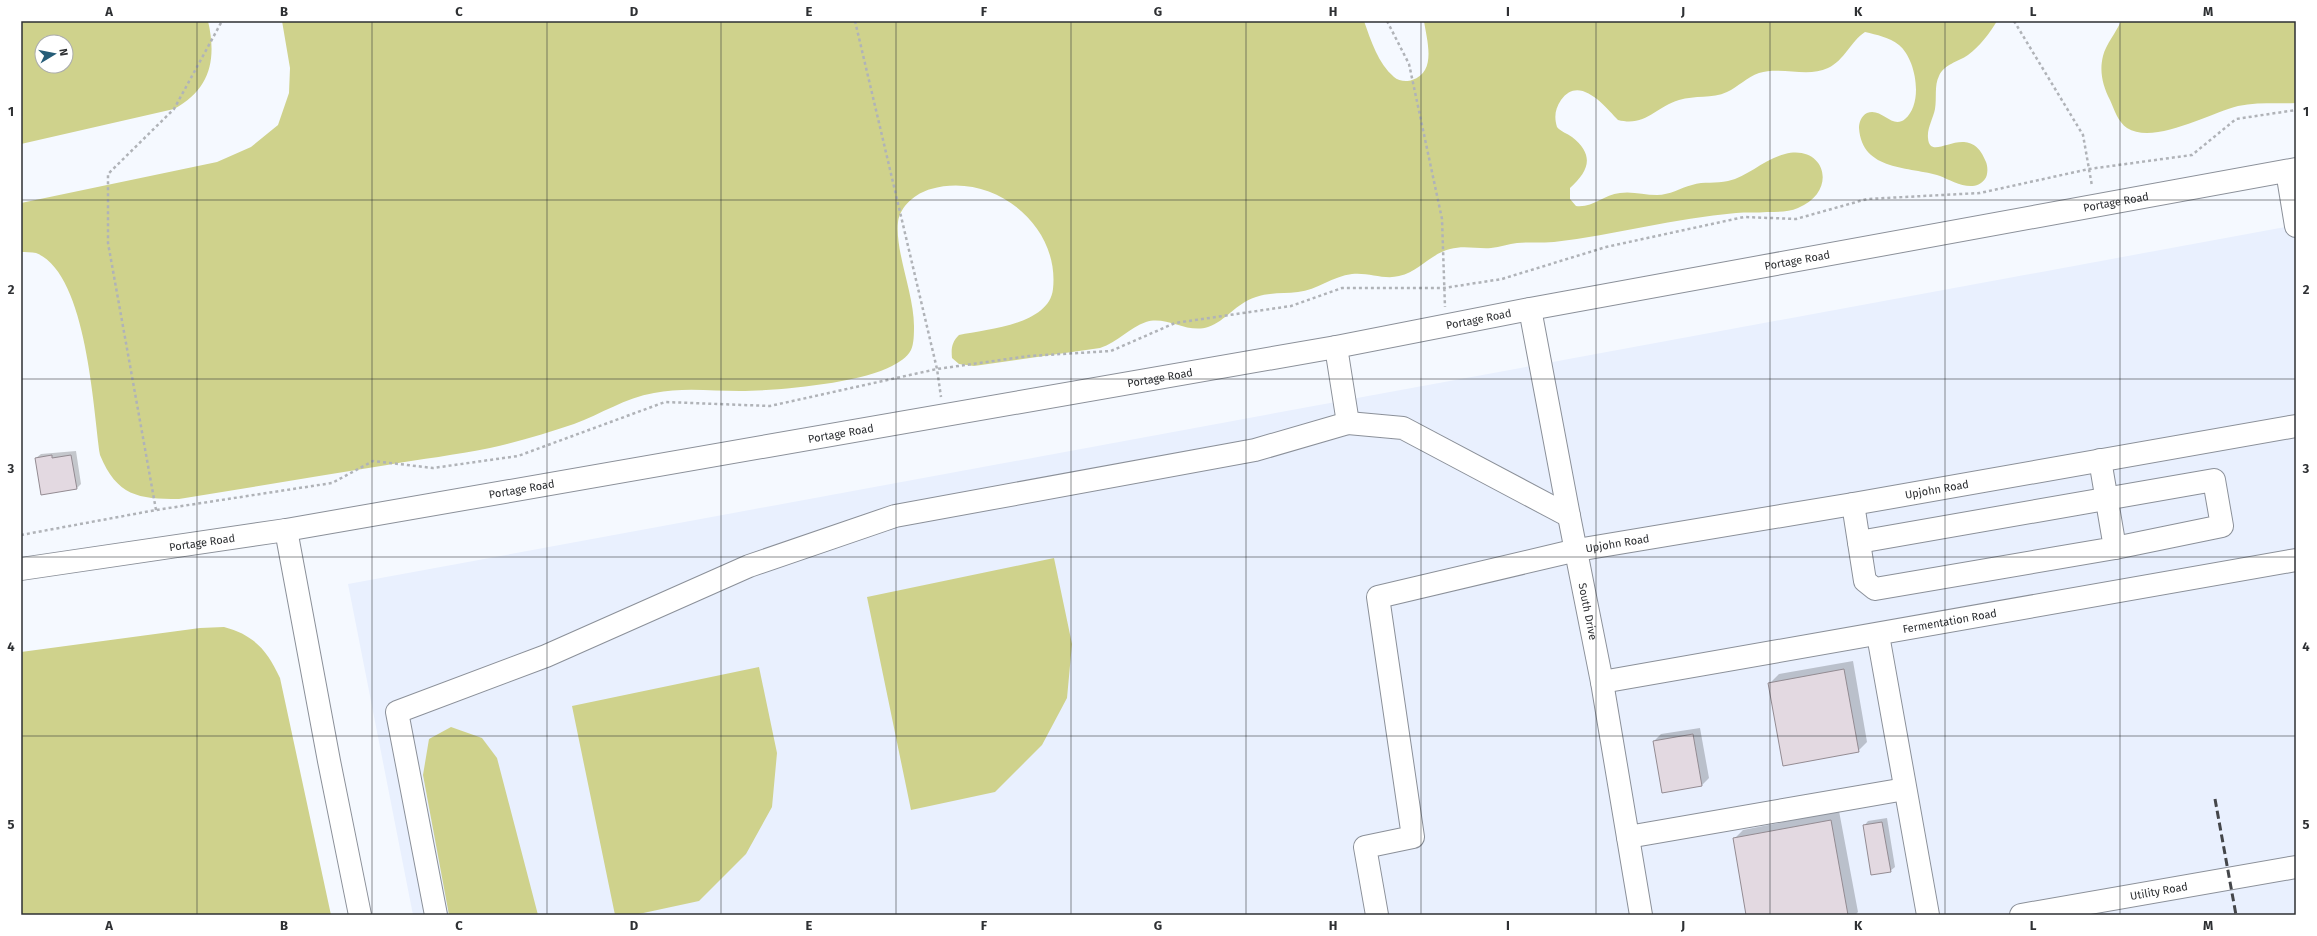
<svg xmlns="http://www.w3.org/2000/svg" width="2317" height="936" font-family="'Fira Sans',sans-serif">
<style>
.built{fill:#e9f0fe}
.green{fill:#cfd28c;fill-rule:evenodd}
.shadow{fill:#0003}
.building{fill:#e3d9e1;stroke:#938b92}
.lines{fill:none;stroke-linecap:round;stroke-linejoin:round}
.minor-casing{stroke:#8b9099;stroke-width:24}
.major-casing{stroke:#8b9099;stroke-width:24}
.path{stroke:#b0b3b8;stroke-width:2.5;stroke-dasharray:3 3;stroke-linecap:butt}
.minor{stroke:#fff;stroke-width:22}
.major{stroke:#fff;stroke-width:22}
.rail{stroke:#44464a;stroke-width:3;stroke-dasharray:8 4;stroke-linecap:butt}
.grid{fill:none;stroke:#2e3033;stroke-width:1;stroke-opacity:0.55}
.labels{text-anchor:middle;stroke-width:3.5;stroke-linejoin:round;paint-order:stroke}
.street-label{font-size:11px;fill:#2e3033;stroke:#fff}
.neatline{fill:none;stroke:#2e3033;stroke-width:1.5}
.grid-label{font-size:13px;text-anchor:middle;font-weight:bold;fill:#2e3033}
</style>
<rect width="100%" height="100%" fill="#f5f9ff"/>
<path class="built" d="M2296,225V915H413L348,584Z"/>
<path class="green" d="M21,21H208C217,60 210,89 174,109L21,144ZM42,42H66V66H42Z
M282,21H1364C1371,41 1378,63 1394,77C1398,81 1407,82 1412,80C1437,72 1427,41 1424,21H1997C1990,33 1979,47 1968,55C1958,62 1944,64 1939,76C1934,86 1937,98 1935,109C1933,119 1927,128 1928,138C1930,166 1969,117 1986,162C1988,167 1988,175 1985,179C1974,194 1952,181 1940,176C1910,166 1862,172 1859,128C1859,123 1861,116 1867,113C1882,107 1892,130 1905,119C1924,103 1916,59 1899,45C1889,37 1877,35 1865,32C1850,42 1845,60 1828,68C1807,78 1781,66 1759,73C1747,77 1738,87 1727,92C1712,99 1695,95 1679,100C1655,107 1646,127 1618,120C1605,106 1579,74 1561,100C1555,109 1554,117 1557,127C1561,132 1567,133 1572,137C1595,155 1589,171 1570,188V199L1576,206C1593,208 1603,195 1620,193C1632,191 1644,195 1657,195C1670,195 1680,188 1692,185C1704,181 1716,184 1728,181C1749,176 1764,159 1785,154C1825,144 1839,191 1798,208C1789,212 1778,212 1767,212C1757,213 1746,212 1736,213C1675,218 1615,235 1554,242C1542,243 1529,242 1517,243C1509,244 1500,247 1491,248C1477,249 1464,245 1450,249C1430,254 1419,272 1399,276C1384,280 1368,272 1352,274C1333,276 1317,290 1298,292C1283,294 1270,292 1256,297C1236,303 1226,321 1208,327C1187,334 1166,315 1146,322C1129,328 1118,342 1100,348L974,366L959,364L952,358C951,348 952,342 959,335C987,329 1049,325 1053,289C1060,224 992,171 931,189C916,193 900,206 898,222C895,252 914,294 914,326C914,333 914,344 911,350C907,358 899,362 892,366C861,383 777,391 740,391C712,391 683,387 654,393C625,398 601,414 574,424C547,433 518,442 490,448C456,455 421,459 387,465C318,476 248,488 179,499C138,499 117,496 100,455C93,408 87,273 36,253C32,252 25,252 21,252V203L217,162L251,147L278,125L289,93L290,68Z
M2121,21H2296V103C2277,104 2257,102 2238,106C2210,113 2154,145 2127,128C2118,122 2114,109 2110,100C2103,86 2099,72 2103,56C2106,44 2116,33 2121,21Z
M1054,558L1072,644L1067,698L1042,745L995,792L911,810L867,597Z
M224,627C254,635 267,650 280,678L331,915H21V652L200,628Z
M759,667L777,753L772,807L746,854L699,901L634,915H615L572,706Z
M451,727L482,738L497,758L538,915H449L423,775L429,739Z"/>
<path class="shadow" d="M76,451L81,484L77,488L36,458L41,454Z
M1853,661L1867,742L1858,751L1770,683L1779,674Z
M1700,728L1709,778L1702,785L1654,741L1661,734Z
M1839,811L1858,912L1855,915H1747L1734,839L1743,830Z
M1887,818L1895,867L1890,871L1864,826L1868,821Z"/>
<path class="building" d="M52,455V458L71,455L77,489L41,495L35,458Z
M1844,669L1859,752L1783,766L1768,683Z
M1693,734L1702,786L1662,793L1653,741Z
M1831,820L1848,915H1746L1733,838Z
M1882,822L1891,872L1871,875L1863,825Z"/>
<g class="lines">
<g class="minor-casing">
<g id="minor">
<path d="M2287,171L2296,226"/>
<path id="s1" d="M1530,309L1569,516L1602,682L1641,915"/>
<path d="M1348,423L1403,428L1569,516"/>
<path d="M1853,504L1865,581L1875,589L2115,548L2100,460"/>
<path d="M286,530L329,761L360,915"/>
<path d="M1859,542L2214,480L2222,526L2115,548"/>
<path d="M1878,635L1928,915"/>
<path id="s2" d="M1602,682L2296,560"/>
<path d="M1628,837L1905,789"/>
<path d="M436,915L397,712L546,656L749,566L895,516L1255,450L1348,423L1336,347"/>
<path id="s3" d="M1377,915L1365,847L1413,837L1378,597L1577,550L1853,504L2296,426"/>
<path id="s4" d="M2021,915L2296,867"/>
</g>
</g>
<g class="major-casing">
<g id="major">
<path id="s5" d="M21,569L286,530L1336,347L1530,309L2296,169"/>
</g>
</g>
<path class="path" d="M855,21L937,369L941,397
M1387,21L1409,64L1442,219L1445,307
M2014,21L2083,135L2092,186
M156,510L108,243V174L174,109L222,21
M21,535L156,510L332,483L373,461L433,468L518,456L665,402L770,406L937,369L1029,356L1111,351L1175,323L1291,306L1342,288H1444L1502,279L1606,247L1744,217L1796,219L1867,199L1980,193L2089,169L2192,155L2236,119L2296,110"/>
<use href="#minor" class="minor"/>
<use href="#major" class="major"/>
<path class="rail" d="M2215,799L2236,915"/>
</g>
<path class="grid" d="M197,21V915M372,21V915M547,21V915M721,21V915M896,21V915M1071,21V915M1246,21V915M1421,21V915M1596,21V915M1770,21V915M1945,21V915M2120,21V915M21,200H2296M21,379H2296M21,557H2296M21,736H2296"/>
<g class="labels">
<g class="street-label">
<text dy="4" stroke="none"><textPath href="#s5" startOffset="2127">Portage Road</textPath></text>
<text dy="4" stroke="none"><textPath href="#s5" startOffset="1803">Portage Road</textPath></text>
<text dy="4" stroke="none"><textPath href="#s5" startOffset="1479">Portage Road</textPath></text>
<text dy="4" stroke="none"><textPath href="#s5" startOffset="1155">Portage Road</textPath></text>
<text dy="4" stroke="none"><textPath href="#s5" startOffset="831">Portage Road</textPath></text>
<text dy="4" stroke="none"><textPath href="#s5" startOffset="507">Portage Road</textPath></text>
<text dy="4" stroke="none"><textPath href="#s3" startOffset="930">Upjohn Road</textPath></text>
<text dy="4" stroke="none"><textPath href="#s5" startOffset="183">Portage Road</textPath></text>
<text dy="4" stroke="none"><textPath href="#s3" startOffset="606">Upjohn Road</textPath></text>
<text dy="4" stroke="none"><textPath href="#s1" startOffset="308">South Drive</textPath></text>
<text dy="4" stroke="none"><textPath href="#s2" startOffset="353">Fermentation Road</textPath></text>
<text dy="4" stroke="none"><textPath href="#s4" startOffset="140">Utility Road</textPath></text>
</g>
</g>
<rect width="2317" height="936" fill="none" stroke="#ffffff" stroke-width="44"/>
<g transform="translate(54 54) rotate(80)"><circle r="19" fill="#ffffff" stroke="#abacad"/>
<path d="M0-3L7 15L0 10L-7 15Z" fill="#265d78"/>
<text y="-6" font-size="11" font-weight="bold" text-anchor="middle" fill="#2e3033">N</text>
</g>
<rect x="22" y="22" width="2273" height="892" class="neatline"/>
<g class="grid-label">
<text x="109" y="16">A</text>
<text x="284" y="16">B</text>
<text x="459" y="16">C</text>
<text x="634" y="16">D</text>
<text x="809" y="16">E</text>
<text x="984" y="16">F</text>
<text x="1158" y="16">G</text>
<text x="1333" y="16">H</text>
<text x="1508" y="16">I</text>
<text x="1683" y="16">J</text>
<text x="1858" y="16">K</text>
<text x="2033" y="16">L</text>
<text x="2208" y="16">M</text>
<text x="11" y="116">1</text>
<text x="2306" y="116">1</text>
<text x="11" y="294">2</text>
<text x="2306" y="294">2</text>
<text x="11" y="473">3</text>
<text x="2306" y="473">3</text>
<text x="11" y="651">4</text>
<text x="2306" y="651">4</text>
<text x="11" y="829">5</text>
<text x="2306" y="829">5</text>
<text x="109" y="930">A</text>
<text x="284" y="930">B</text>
<text x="459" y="930">C</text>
<text x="634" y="930">D</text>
<text x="809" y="930">E</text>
<text x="984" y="930">F</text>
<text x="1158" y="930">G</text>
<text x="1333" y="930">H</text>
<text x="1508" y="930">I</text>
<text x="1683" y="930">J</text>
<text x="1858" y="930">K</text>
<text x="2033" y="930">L</text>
<text x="2208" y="930">M</text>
</g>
</svg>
